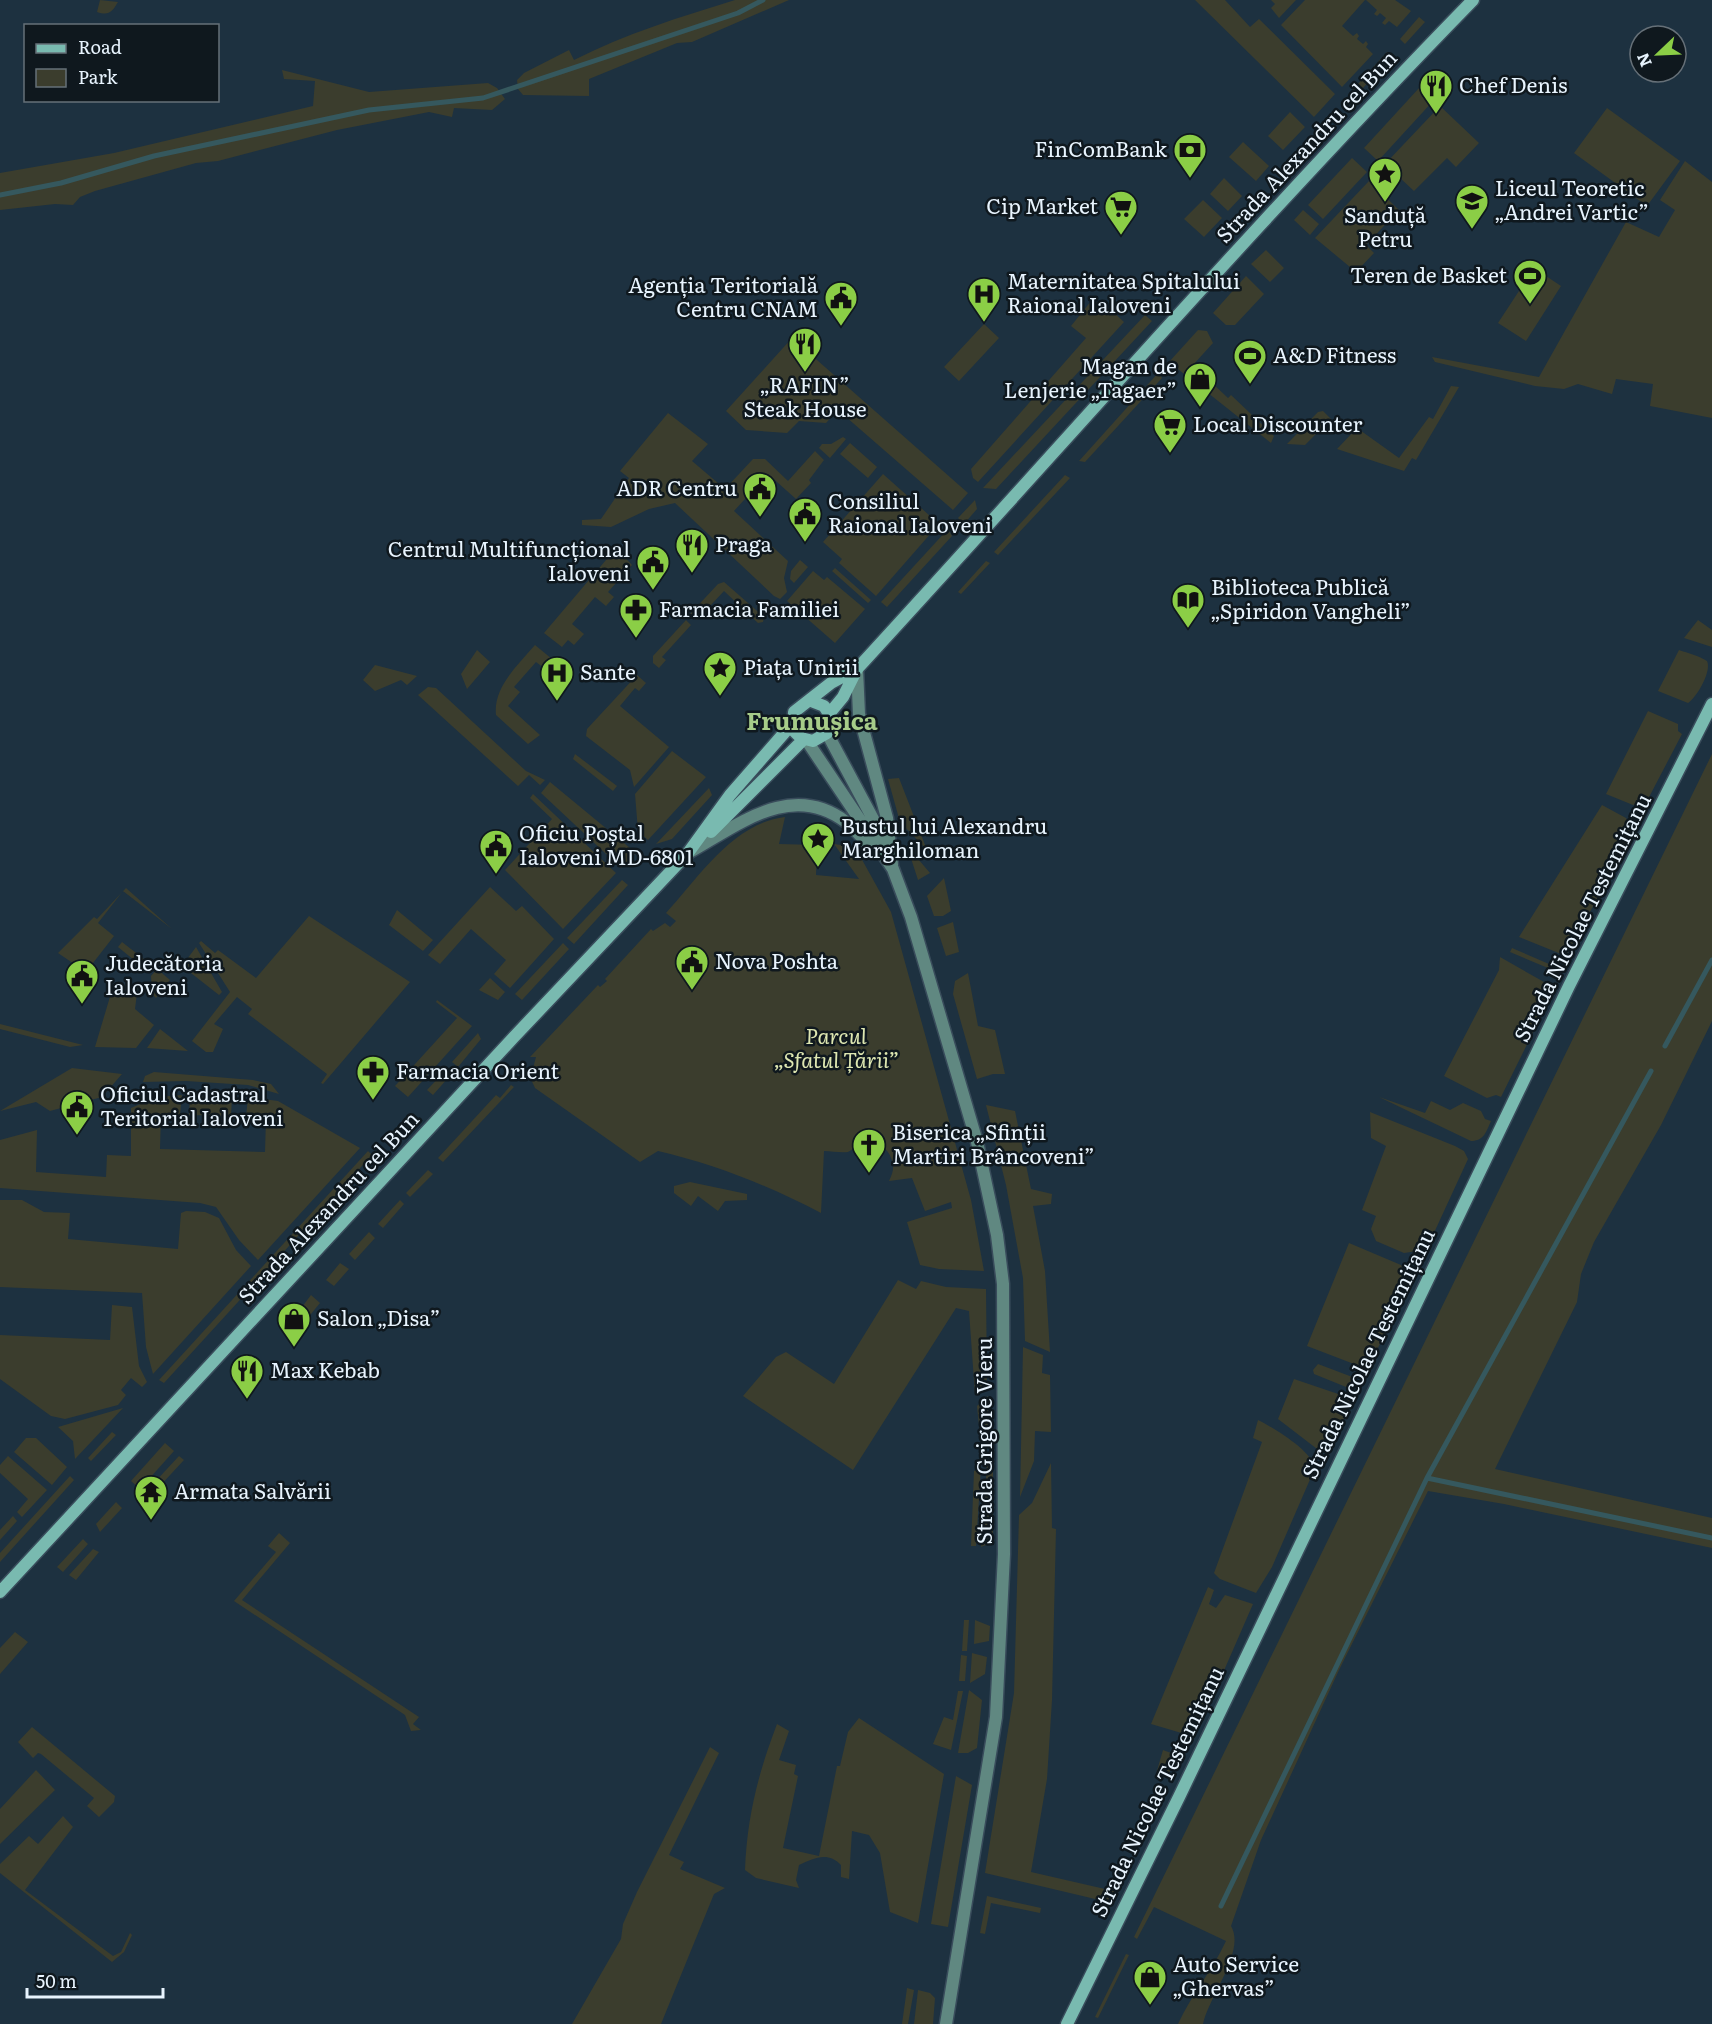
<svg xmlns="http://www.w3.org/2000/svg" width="1712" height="2024" font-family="Literata,serif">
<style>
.green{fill:#3b3d2d}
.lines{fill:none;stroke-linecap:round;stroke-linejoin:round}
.stream{stroke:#35585e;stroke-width:5}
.tertiary-casing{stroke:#394c5b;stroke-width:15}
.secondary-casing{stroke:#394c5b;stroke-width:15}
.tertiary{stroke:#608881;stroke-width:12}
.secondary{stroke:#79bab0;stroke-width:12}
.labels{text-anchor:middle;stroke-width:5;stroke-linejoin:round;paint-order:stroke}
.poi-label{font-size:21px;fill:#e8f4fe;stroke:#0f181e;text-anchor:start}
.street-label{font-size:21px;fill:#e8f4fe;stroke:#0f181e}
.park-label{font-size:21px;font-style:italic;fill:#dee7b1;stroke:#0f181e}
.quarter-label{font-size:24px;font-weight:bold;fill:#a7cc89;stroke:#0f181e}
</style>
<rect width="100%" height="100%" fill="#1d3140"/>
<path class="green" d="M100,0L118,2C112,12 109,16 97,12Z
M735,0H789L692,42L677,43L589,79V96L523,95L518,89L517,80L524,73L569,50L574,60C625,34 680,17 735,0Z
M1195,0H1225L1250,27L1259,19L1335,94L1314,117Z
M1271,0H1296L1279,18L1271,8L1275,4Z
M1305,0H1365L1342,26L1353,36L1357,33L1359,36L1357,39L1363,44L1366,41L1368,44L1366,47L1373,54L1342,87L1281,25Z
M1366,0H1395L1411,11L1397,27L1389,21L1385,25L1382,23L1386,18L1380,13L1377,16L1374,14L1377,10Z
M1419,17L1425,22L1405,44L1400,39Z
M1387,52L1392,56L1353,99L1348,95Z
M282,70L369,92L488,83L497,88L505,99L492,110L454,108L452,117L429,112L337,130L218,161L196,163L95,191L80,197L73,205L55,204L0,210V173L114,153L313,106L315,81L284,79Z
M1420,87L1434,100L1378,161L1364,148Z
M1440,106L1479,143L1456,167L1447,158L1414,191L1385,164Z
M1607,108L1680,161L1647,206L1574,153Z
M1290,112L1305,127L1283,150L1268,136Z
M1243,142L1269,166L1256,181L1229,157Z
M1352,158L1367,172L1323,219L1308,205Z
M1685,161L1712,182V418L1650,406L1653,384L1616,379L1612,394L1578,384L1564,389L1535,386L1435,362L1432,357L1539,377L1626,222L1659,237L1675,210L1660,200Z
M1224,178L1242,196L1228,211L1210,194Z
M1369,181L1399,210L1366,245L1374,253L1356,272L1315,238Z
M1203,200L1222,218L1204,237L1184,219Z
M1303,210L1319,224L1310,235L1294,220Z
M1266,250L1284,268L1270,282L1251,264Z
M1534,268L1561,286L1526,341L1498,323Z
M1246,276L1264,294L1235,325H1226L1213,313Z
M1092,300L1110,309L1124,322L978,482L973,478L971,469L1086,338L1071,326Z
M1145,315L1152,321L996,489L983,488Z
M984,324L999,338L959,381L944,367Z
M1198,330L1207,331L1213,343L1193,365L1228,398L1231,395L1274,436L1271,443L1169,362Z
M792,338L968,493L953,510L838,410L826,423L799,421L787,433L746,430L726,411Z
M1159,372L1162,378L1085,462L1079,461Z
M1451,386L1459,387L1416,460L1412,458L1404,471L1337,449L1357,428L1399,458L1429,417L1433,419Z
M1323,411L1331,419L1305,445L1287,444L1318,412Z
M668,413L708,444L692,461L725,489L753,459H765L788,481L815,451L824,460L809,480L811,483L796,499L768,474L734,511L788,561L784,578L787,592L780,599L774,596L675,503L649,509L611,527L582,525V520L601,519L629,478L620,471Z
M843,437L846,439L830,458L819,448L822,444H831Z
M850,443L877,467L868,478L840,454Z
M883,474L939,524L876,596L839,563L842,559L823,542Z
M1065,475L1070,478L998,555L994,552Z
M975,500L977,509L964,524L958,518Z
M948,529L952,536L887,607L881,602Z
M618,550L632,565L608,592L614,597L606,606L595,597L572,624L584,634L574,645L568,640L562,647L544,633L606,560Z
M800,560L808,567L794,583L790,579L791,571Z
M986,561L990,563L961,594L958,592Z
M835,568L871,600L868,603L832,571Z
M813,571L824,580L827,577L865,609L835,643L787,601Z
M724,582L764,617L763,622L758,623L724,591L697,620L690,614L718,584Z
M686,620L691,625L662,657L666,660L659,668L653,663V656Z
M1698,620L1712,630V647L1684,638Z
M535,645L552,659L544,668L536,662L514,687L520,692L508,706L540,735L528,744L496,715C493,687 518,665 535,645Z
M477,650L490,662L467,689L461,674Z
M1679,650C1688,653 1699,656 1707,661C1712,671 1697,697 1688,703L1658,691Z
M375,665L417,676L407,685L401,680L375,691L363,680Z
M637,675L646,683L639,691L635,688L620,706L669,747L634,787L630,770L586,736L587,729Z
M428,687L436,688L526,771L545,780L540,785L529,775L518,786L418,695Z
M1648,711L1678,724V731L1682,734L1647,801L1633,805L1606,794Z
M672,751L706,777L648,840L638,831L635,794Z
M575,754L617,786L613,791L573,759Z
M1712,754V1021L1661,1125L1594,1242L1581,1274L1577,1302L1495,1469L1712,1518V1548L1504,1504L1428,1491L1339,1670L1261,1840L1231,1926C1246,1951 1209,1996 1203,2024H1178C1192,1994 1212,1971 1226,1941L1154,1907L1137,1939L1134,1937Z
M899,778L927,850L900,822L888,779Z
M550,782L636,853L621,868L541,793Z
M709,788L712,795L672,839L656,844Z
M533,794L616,873L563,929L505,870L552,819L530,798Z
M1602,805L1626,818L1631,826L1622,853L1566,956L1519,937Z
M785,817L779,844L817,845L816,875L859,879L834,844L855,847L891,912L971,1200L984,1271L939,1269L920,1265L907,1222L952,1208L951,1202L925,1211L912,1178L889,1181C893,1173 895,1166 891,1158C887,1145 872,1140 860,1144C855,1146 852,1150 848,1152C841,1153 831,1151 824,1151L821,1213C770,1186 714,1164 658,1151L640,1162L535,1088L528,1073L532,1072L536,1057H530L598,985L600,987L607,981L605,979L651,929L653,931L665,923L670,927L676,921L666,913C699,877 733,823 785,817Z
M907,846L930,873L918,880Z
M944,878L951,911L943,916H934L927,896Z
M622,880L628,885L574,944L567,938Z
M490,887L516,911L522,906L554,939L510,988L494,974L506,960L471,929L440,964L428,955Z
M126,888L172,929L123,891L98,923L114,936L86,972L58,953L94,917L97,919Z
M397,910L433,940L423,951L389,925Z
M309,916L410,982L323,1084L321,1083L327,1074L248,1014L252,1009L237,997L214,1024L223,1029L213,1052H206L192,1041L230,992L199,943L201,941L215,953L218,950L256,978Z
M953,922L959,952L946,956L937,928Z
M122,942L149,963L145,969L118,947Z
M563,943L569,949L522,1000L515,994Z
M196,947L222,992L219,995L182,966Z
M1512,948L1556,967L1555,971L1510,952Z
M1500,957L1544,982L1551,996L1501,1097L1496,1095L1487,1098L1444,1076L1499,970Z
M157,969L170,980L156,998L152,994L151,976Z
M968,973L978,1026L995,1030L1005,1074H993L977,1079L953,994L955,981Z
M490,978L505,992L498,1000L479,990Z
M135,984L138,985L135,1009L154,1025L136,1048L95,1047L112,990L122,997Z
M437,1000L472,1026L408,1097L395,1086L457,1018L436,1002Z
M0,1024L83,1045L70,1047L0,1029Z
M160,1029L188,1051L147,1048Z
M478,1033L481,1039L458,1067L452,1062Z
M72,1068L122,1074L102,1097L50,1111L36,1102L0,1111Z
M154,1072L253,1080L271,1084L279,1094L248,1085L186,1081L143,1082L145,1076Z
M442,1074L448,1078L433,1095L427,1090Z
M511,1085L514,1087L443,1162L438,1158L496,1095L500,1098Z
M182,1095L180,1115L161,1114L160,1149L265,1152L266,1118L246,1117L248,1097L278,1101L360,1148L258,1260L239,1240L216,1207L200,1203L0,1188V1140L37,1130L36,1172L106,1177L107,1155L131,1156V1108L157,1097Z
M190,1096L232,1097L231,1116L189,1115Z
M1379,1097L1425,1113L1431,1101L1450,1110L1463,1103L1481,1111L1485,1119L1491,1121C1486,1132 1484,1141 1471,1141Z
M986,1105L1015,1111L1031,1189L1052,1194L1051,1204L1033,1206L1045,1271L1050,1352L1025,1341L1023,1278L1006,1185Z
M1370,1112L1455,1146L1464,1151L1468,1159L1433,1235L1418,1251L1404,1253L1376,1241L1371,1229L1376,1216L1362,1210L1386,1146L1371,1138Z
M368,1151L372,1155L164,1383L159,1380Z
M428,1170L433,1174L410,1197L406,1193Z
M690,1182L747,1194V1200L725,1201L718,1211L698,1196L691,1206L674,1193V1186Z
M0,1200H22L44,1212L70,1213L68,1239L178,1249L181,1213L186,1211L205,1212L219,1218L236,1250L251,1266L153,1374L146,1347L142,1293L0,1287Z
M400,1200L404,1204L383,1228L378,1224Z
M369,1232L375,1238L355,1260L349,1254Z
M1349,1243L1401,1265L1411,1284L1367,1369L1307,1346Z
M340,1263L349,1269L334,1286L326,1280Z
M898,1280L916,1289L921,1281L946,1287L986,1289L987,1386L975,1395L969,1311L956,1308L853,1470L743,1396L776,1357L786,1352L834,1384Z
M311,1295L320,1303L302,1325L296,1315Z
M112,1305L132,1307L139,1366L147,1382L142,1387L131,1378L121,1390L126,1395L118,1405L65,1419L51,1416L0,1379V1335L110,1340Z
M1023,1347L1043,1355L1042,1373L1050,1375L1051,1432L1035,1431L1034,1461L1020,1497Z
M1318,1364L1355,1378V1386L1351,1389L1314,1374L1313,1370Z
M1294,1379L1347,1397L1351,1403L1341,1425L1321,1452L1278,1419Z
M988,1396V1436L980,1435L977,1406Z
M123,1408L75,1459L73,1441L58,1427Z
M1258,1420C1274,1428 1312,1451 1315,1468L1272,1567L1256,1593L1220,1579L1214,1573L1262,1442L1253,1438Z
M112,1432L116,1435L91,1461L88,1458Z
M26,1438H36L67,1467L52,1485L14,1452Z
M165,1443L174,1451L140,1489L131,1481Z
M8,1456L47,1490L22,1517L17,1512L28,1499L0,1473V1465Z
M179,1456L184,1460L158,1488L153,1484Z
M993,1459V1542L981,1547L987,1463Z
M1051,1463L1052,1528L1056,1529L1052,1700L1047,1779L1031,1872L1118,1892L1112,1903L985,1873L1014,1693L1019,1515L1032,1503Z
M981,1467L976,1546H971L974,1471Z
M70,1476L74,1480L0,1562V1553Z
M116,1502L122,1508L100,1532L96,1524Z
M13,1516L17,1521L0,1540V1530Z
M279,1533L290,1543L242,1600L419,1717L413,1724L421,1730L411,1731L405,1715L234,1601L276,1552L268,1546Z
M83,1539L88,1544L63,1572L57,1567Z
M93,1549L99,1552L76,1580L69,1575Z
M1208,1587L1214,1590L1209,1604L1216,1608L1225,1595L1253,1604L1195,1737L1151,1724Z
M964,1620H969L967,1651H962Z
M975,1620L990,1626L989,1641L974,1644Z
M15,1632L28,1642L0,1674V1648Z
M972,1653L987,1657L985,1674L970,1683Z
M961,1655L967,1656L965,1681H959Z
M969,1690L982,1700L977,1748L968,1753H958Z
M958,1691H963L951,1750L933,1744L944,1717L953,1720Z
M859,1718L944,1774L918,1923L890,1912L880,1853L869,1835L852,1831L849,1879L841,1877V1865C828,1851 814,1858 799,1865L796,1880L799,1888L756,1878L745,1870C747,1817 758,1774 777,1724L789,1731L779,1760L796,1765L794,1774L798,1776L783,1848L819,1856L837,1766H840L848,1732Z
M32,1727L115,1796L114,1802L99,1817L87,1806L94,1798L41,1754L38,1753L33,1758L18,1742Z
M710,1747L719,1753L669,1855L684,1862L680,1869L725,1888L714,1894L661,2024H572L621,1939L623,1924L637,1892Z
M1163,1750L1179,1756L1166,1778L1156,1774Z
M36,1770L55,1790L0,1844V1809Z
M956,1776L972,1785L948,1927L931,1924Z
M63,1816L73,1827L25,1890L113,1956L121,1952L130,1933L132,1935L124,1952L112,1962L0,1873V1864L29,1836L38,1844Z
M987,1896L1041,1908L1040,1913L991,1903L985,1934L980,1933Z
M1126,1954L1129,1955L1098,2018L1095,2017Z
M907,1988L914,1990L908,2024H902Z
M918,1990L930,1993L935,1998L933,2024H914Z"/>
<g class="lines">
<path class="stream" d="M0,195L61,183L154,156L369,110L483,98L738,13L763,0
M1665,1046L1712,960
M1427,1478L1712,1538
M1221,1906L1427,1478L1651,1071"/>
<g class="tertiary-casing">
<path id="tertiary" d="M857,669L859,714L887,818L892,865
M827,733L887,845
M807,741L893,869L911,917L977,1142L997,1235L1003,1284L1004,1554L996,1717L946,2024
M688,853C737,826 791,780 846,822C856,830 864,840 873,849"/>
</g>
<g class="secondary-casing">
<path id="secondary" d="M811,701L824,706L831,717L827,733L813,741L801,738L793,730L794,712L831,683L857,669
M829,714L843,697L857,669C1062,446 1261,217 1473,0
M711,832L804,739
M0,1592L513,1038L688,853L730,795L792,724
M1067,2024L1179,1797L1569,986L1712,704"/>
</g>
<use href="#tertiary" class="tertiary"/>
<use href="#secondary" class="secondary"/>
</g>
<defs>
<g id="restaurant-pin" transform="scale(1.725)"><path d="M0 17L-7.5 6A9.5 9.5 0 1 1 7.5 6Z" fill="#8bce46" stroke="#0f181e"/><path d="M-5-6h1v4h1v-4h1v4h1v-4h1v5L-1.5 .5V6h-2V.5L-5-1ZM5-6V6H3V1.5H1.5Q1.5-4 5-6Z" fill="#111"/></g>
<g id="bank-pin" transform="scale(1.725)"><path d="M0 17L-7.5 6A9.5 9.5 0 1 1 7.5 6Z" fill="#8bce46" stroke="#0f181e"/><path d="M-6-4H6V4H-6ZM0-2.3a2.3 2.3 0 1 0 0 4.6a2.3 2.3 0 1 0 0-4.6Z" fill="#111"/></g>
<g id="sight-pin" transform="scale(1.725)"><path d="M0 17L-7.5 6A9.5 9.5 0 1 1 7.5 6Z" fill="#8bce46" stroke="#0f181e"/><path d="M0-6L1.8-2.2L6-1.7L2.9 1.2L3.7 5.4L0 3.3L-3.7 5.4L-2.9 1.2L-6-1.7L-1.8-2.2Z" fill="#111"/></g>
<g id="school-pin" transform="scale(1.725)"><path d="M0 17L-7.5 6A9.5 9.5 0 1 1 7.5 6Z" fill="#8bce46" stroke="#0f181e"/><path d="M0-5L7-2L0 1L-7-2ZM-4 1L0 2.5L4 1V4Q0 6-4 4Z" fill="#111"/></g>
<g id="supermarket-pin" transform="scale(1.725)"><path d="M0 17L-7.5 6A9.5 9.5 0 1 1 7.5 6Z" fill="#8bce46" stroke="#0f181e"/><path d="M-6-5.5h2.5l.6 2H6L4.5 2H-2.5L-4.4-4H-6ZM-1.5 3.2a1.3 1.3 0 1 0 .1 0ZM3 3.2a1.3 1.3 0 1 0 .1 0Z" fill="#111"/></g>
<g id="stadium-pin" transform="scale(1.725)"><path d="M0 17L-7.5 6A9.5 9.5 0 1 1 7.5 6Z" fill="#8bce46" stroke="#0f181e"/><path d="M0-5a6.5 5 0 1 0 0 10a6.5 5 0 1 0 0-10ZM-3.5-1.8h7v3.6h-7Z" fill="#111"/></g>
<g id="hospital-pin" transform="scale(1.725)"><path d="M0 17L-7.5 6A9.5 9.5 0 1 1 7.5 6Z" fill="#8bce46" stroke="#0f181e"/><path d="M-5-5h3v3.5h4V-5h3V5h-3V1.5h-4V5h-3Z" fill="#111"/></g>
<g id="civic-pin" transform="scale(1.725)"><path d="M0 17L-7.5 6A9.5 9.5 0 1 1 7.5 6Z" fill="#8bce46" stroke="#0f181e"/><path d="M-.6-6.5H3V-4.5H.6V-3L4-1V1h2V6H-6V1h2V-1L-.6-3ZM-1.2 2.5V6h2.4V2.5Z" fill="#111"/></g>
<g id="shop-pin" transform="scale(1.725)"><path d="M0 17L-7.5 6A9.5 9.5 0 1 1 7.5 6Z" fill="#8bce46" stroke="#0f181e"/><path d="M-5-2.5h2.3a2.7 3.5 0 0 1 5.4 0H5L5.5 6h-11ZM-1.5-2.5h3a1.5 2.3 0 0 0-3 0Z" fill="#111"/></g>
<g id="library-pin" transform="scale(1.725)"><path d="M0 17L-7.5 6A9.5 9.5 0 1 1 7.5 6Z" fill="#8bce46" stroke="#0f181e"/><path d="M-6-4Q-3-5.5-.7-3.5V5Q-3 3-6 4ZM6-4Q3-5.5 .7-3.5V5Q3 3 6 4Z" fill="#111"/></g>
<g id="pharmacy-pin" transform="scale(1.725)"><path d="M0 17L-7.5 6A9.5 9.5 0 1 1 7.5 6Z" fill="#8bce46" stroke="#0f181e"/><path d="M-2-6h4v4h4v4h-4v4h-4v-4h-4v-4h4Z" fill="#111"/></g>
<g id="church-pin" transform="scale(1.725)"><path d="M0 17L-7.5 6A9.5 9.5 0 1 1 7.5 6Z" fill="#8bce46" stroke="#0f181e"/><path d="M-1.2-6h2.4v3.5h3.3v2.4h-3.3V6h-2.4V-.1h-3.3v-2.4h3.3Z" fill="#111"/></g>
<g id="temple-pin" transform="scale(1.725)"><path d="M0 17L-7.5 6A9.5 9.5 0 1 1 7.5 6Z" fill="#8bce46" stroke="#0f181e"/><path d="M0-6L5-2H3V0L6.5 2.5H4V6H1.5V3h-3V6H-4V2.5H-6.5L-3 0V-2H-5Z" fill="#111"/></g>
</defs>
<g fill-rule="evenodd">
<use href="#restaurant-pin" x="1436" y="86"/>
<use href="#bank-pin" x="1190" y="150"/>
<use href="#sight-pin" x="1385" y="174"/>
<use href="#school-pin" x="1472" y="201"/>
<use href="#supermarket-pin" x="1121" y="207"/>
<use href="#stadium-pin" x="1530" y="276"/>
<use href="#hospital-pin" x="984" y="294"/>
<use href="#civic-pin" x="841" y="298"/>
<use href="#restaurant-pin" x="805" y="344"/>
<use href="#stadium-pin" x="1250" y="356"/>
<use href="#shop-pin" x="1200" y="379"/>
<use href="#supermarket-pin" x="1170" y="425"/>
<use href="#civic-pin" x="760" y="489"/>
<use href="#civic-pin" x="805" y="514"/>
<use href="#restaurant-pin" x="692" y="545"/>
<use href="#civic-pin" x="653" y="562"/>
<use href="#library-pin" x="1188" y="600"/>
<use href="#pharmacy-pin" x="636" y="610"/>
<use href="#sight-pin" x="720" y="668"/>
<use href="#hospital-pin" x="557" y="673"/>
<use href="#sight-pin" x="818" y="839"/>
<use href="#civic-pin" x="496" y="846"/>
<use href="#civic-pin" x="692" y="962"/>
<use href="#civic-pin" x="82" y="976"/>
<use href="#pharmacy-pin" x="373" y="1072"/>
<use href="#civic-pin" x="77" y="1107"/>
<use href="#church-pin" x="869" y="1145"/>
<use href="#shop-pin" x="294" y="1319"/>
<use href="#restaurant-pin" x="247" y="1371"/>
<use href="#temple-pin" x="151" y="1492"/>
<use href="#shop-pin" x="1150" y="1977"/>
</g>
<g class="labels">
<g class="poi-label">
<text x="1459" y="93">Chef Denis</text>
<text x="1167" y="157" text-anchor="end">FinComBank</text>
<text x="1495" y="196">Liceul Teoretic<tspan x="1495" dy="24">„Andrei Vartic”</tspan></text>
<text x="1098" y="214" text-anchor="end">Cip Market</text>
<text x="1385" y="223" text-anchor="middle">Sanduță<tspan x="1385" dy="24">Petru</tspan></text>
<text x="1507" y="283" text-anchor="end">Teren de Basket</text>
<text x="1007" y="289">Maternitatea Spitalului<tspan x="1007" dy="24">Raional Ialoveni</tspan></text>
<text x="818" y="293" text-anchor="end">Agenția Teritorială<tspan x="818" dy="24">Centru CNAM</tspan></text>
<text x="1273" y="363">A&amp;D Fitness</text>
<text x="1177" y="374" text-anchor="end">Magan de<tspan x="1177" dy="24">Lenjerie „Tagaer”</tspan></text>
<text x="805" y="393" text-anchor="middle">„RAFIN”<tspan x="805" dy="24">Steak House</tspan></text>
<text x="1193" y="432">Local Discounter</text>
<text x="737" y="496" text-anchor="end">ADR Centru</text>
<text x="828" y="509">Consiliul<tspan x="828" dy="24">Raional Ialoveni</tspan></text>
<text x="715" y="552">Praga</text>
<text x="630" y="557" text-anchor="end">Centrul Multifuncțional<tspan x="630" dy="24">Ialoveni</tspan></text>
<text x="1211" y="595">Biblioteca Publică<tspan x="1211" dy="24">„Spiridon Vangheli”</tspan></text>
<text x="659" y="617">Farmacia Familiei</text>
<text x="743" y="675">Piața Unirii</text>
<text x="580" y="680">Sante</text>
<text x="841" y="834">Bustul lui Alexandru<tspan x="841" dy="24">Marghiloman</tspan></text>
<text x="519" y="841">Oficiu Poștal<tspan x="519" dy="24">Ialoveni MD-6801</tspan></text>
<text x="715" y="969">Nova Poshta</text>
<text x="105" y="971">Judecătoria<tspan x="105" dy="24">Ialoveni</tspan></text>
<text x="396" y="1079">Farmacia Orient</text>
<text x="100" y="1102">Oficiul Cadastral<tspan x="100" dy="24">Teritorial Ialoveni</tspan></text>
<text x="892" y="1140">Biserica „Sfinții<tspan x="892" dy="24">Martiri Brâncoveni”</tspan></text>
<text x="317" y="1326">Salon „Disa”</text>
<text x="270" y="1378">Max Kebab</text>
<text x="174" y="1499">Armata Salvării</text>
<text x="1173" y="1972">Auto Service<tspan x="1173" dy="24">„Ghervas”</tspan></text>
</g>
<g class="street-label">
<text transform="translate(1307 147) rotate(-47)" y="7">Strada Alexandru cel Bun</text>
<text transform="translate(1583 918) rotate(-63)" y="7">Strada Nicolae Testemițanu</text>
<text transform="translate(329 1208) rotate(-47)" y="7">Strada Alexandru cel Bun</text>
<text transform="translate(1369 1354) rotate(-64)" y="7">Strada Nicolae Testemițanu</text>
<text transform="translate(985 1441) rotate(-90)" y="7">Strada Grigore Vieru</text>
<text transform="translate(1158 1792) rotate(-64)" y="7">Strada Nicolae Testemițanu</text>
</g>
<g class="park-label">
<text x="836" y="1044">Parcul<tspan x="836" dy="24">„Sfatul Țării”</tspan></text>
</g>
<g class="quarter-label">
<text x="812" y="730">Frumușica</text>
</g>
</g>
<rect x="24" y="24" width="195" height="78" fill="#0f181e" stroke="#667078" stroke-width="1.5"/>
<rect x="36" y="44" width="30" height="9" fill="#79bab0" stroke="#667078" stroke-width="1.5"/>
<text x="78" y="54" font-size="18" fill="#e8f4fe">Road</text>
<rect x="36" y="69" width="30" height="18" fill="#3b3d2d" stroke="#667078" stroke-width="1.5"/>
<text x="78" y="84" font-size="18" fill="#e8f4fe">Park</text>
<g transform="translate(1658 54) rotate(247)"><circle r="28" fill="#0f181e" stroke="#667078" stroke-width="1.5"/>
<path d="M0-4.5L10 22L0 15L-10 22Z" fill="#8bce46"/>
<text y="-9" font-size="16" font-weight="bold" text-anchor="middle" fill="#e8f4fe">N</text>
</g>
<path d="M27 1988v9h136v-9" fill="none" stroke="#e8f4fe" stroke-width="3"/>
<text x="36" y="1988" font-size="18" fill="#e8f4fe" stroke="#0f181e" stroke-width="4.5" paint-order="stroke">50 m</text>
</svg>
